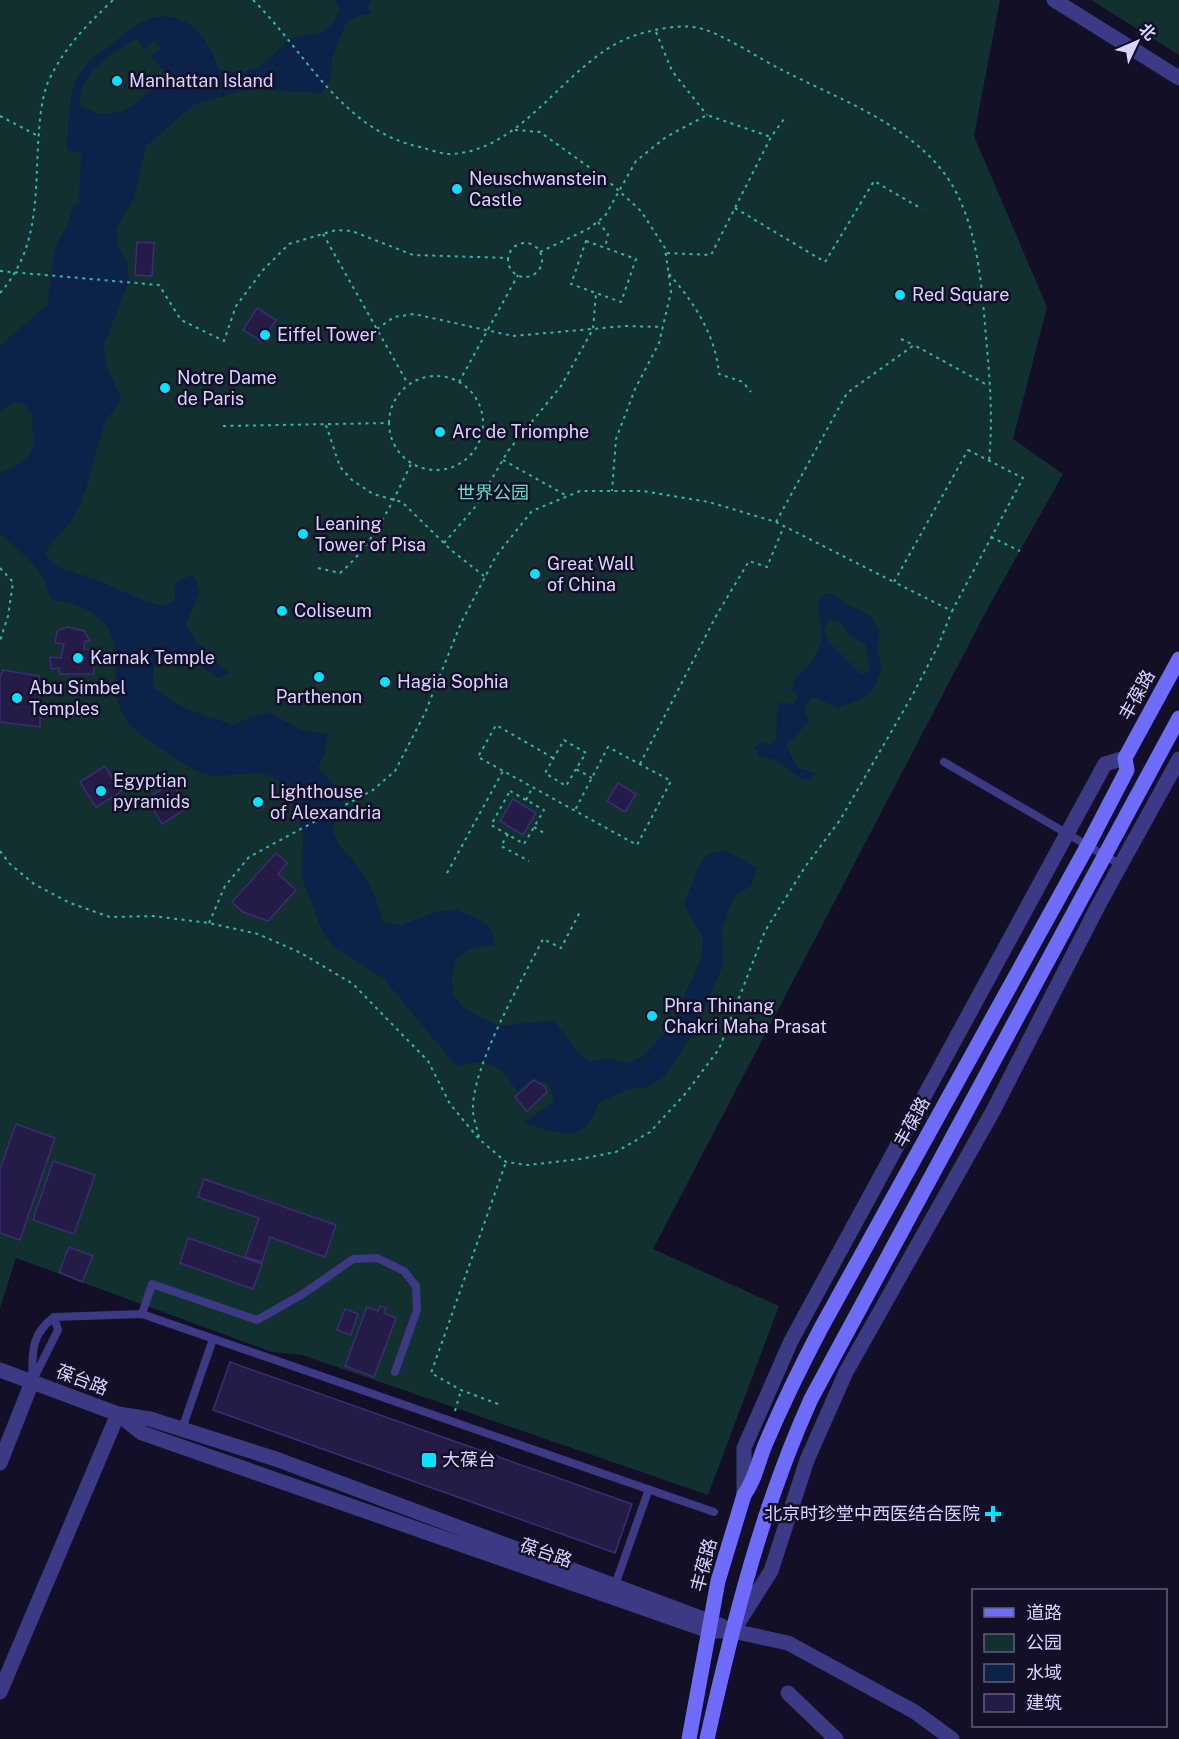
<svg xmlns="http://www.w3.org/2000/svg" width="1179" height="1739" font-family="'Public Sans','Noto Sans SC',sans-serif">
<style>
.green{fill:#12302f}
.water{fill:#0c2248;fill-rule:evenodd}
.building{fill:#241b47;stroke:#3b2d73;stroke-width:1.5}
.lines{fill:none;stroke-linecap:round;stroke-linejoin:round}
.path{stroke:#2fb8b0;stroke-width:2;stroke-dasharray:3 4.5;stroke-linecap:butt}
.service{stroke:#3d3a85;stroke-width:8}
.minor{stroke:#3d3a85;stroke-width:15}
.tertiary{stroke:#3d3a85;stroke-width:15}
.secondary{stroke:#6f6bff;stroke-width:15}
.poi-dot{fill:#00e5ff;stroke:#130f26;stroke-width:2}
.labels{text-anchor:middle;stroke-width:5;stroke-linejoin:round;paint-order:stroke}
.poi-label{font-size:18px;fill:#d9d4ff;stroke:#130f26;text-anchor:start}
.park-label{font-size:18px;fill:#5fe0c0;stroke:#130f26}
.street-label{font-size:18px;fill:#d9d4ff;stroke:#130f26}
</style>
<rect width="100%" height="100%" fill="#130f26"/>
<path class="green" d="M0,0H1000L974,136L1047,307L1013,439L1063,474L989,606L653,1249L779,1306L708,1495L302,1355L272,1352L16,1258L0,1308Z
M1091,0H1179V55Z"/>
<path class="water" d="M334,0H372L368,7L372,14L360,15L346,23L332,59L331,77L322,93L248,89L195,104L146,146L134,198L116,229L118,247L127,263L129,281L103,347L106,365L121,398C117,410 107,416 104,425C94,455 90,486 75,515C68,530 49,539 45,555L58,567L94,579L147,602L164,606L174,601L176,582L193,574L200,591L186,624C195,644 213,656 228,673L218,678L188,657L169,655L154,666L152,685C174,708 204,715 233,725L251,717L269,713L303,730L328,734L325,752L318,768L343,794L344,812L332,826C338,852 346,850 360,869C371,885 378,904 383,922L401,925L436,912L456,910L475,917L490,927L495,944L472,948L456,959L452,976L453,994L464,1008L497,1026L553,1021C569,1037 571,1049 589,1061L609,1058L627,1063L644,1056L670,1027L702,957L703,938L684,905L697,870L707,854L725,850L757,868L751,886L736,895L728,911L722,929L723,965L694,1032L664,1077L648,1087L629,1089L598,1103C586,1147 558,1133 524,1123L555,1101L548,1083L530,1080L517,1092C503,1066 486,1056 457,1067L383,978L335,948L323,933L302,878L303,832L287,786C280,782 271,775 263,774C245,771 226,778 208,775C194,773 142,737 131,726C98,689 137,641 91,612C80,605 69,601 57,602C46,595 49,589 44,579C34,562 15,546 0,534V474C15,464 36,460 33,436C32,428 31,425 33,416L24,404L15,402L0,411V346L47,305L55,247L67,226L73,205L79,204L81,153L67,150C69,126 67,94 80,73C89,60 101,51 114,42C126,33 138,22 153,18C186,9 212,41 218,69C262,82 265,54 296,37C300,35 306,35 310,35C327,34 334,23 340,9ZM136,39L145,50L154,40L162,49L151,56L166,74C142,100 114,130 79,104C82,72 109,53 136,39Z
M831,593L846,604L871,616L880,632L877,650L882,667L876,684L864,698L838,708L813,697L806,703L805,713L810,720L786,746L798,768L816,773L810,780L801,779L778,761L760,756L754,748L761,742L769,745L776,739L777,710L780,703L794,704L798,695L792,690L794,679C806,669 818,657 821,641C824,625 813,611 822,595ZM829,620C841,621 845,624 848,635L865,644L870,671L861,674L828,641L824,629Z"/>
<path class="building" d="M137,242L154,243L152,276L135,275Z
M257,308L276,320L262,342L243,330Z
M67,627L84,631L90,641H85L84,649L93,650L94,674H60L59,668L51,669L50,657L61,658L64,644L55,643L57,631Z
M3,670L39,676L40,727L0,722V678Z
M105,766L121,792L96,807L80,782Z
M172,783L187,808L162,824L147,798Z
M618,783L636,794L625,812L607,801Z
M513,799L536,813L523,835L500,821Z
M276,853L287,863L278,874L296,890L268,921L243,912L232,902Z
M534,1080L544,1086L547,1092L527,1111L515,1097Z
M16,1124L55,1138L20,1240L0,1233V1169Z
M53,1161L95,1175L74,1234L33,1220Z
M204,1179L336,1225L325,1257L270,1237L262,1262L245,1257L259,1218L198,1197Z
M188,1238L262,1264L253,1289L180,1263Z
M69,1247L93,1256L82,1282L59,1272Z
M380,1306L386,1308L384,1313L396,1318L374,1377L345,1366L367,1307L378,1311Z
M345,1309L358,1314L351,1335L337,1330Z
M230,1362L632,1504L615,1553L213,1410Z"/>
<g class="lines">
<path class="path" d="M253,0C306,52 341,130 420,147C428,149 439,153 447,154C525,154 566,58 636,35C655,29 684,23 703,29C728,37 760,59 784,71C835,97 895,119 934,161C977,206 981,278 986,337C990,379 993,419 989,461
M656,32L672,71L707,115
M0,116L38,136
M515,130L540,132L607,180L641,211L665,248L671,292L659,343L635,389L616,439L612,491
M735,208L825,262L874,181L922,209
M598,222L608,234L605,248
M323,234L408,384
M586,241L636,259L621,302L571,284Z
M508 260a17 17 0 1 1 34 0a17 17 0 1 1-34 0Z
M540,252L588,229L605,216L636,161L666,137L707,115L771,137
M667,253L711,255L771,137L784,119
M0,271L159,285L181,320L224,341L236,306L263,270L289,244L336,230L352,231L413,255L508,258
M669,274C694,302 716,336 719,374L743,382L751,392
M0,293C42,245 34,190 39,132C40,116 42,97 48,82C65,46 85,27 113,0
M377,329L394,317L414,314L513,336L625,326L663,327
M901,339L914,345
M389 423a47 47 0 1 1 94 0a47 47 0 1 1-94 0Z
M459,382L518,275
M326,425L340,467L352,480L373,494L402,502L451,550L484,576
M223,426L388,423
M968,450L1023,478L952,611L894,582Z
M503,460L567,496
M776,522L847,393L914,345L989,386
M991,537L1020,551
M444,543L476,506L508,451L561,386L593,329L596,293
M0,568L13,582L8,616L0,641
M318,568L340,573C373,545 392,503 411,464
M553,758L496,725L478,757L637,845L671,781L608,747L574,812
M640,764L716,616L749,561L767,567L784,526
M576,769L566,786L545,773L564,740L586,753L576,769L592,778
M510,791L544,810L524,844L491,825Z
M526,800L532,788
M534,827L544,833
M508,834L501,846L529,861
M0,851L10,864L34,884L70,903L110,917L153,916L209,923L258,934L301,953L353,984L428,1061L450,1104L479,1139L506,1162L528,1165L580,1159L616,1152L650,1132L686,1093L719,1049L765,931L805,867L840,820L912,696L938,646L952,611
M447,873L503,771
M209,923L225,886L249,857L373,790L395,771L425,713L461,623L496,556L532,511L580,491H643L709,502L776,522L894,582
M479,1137C477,1128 473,1118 473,1110C471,1068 523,978 543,939L561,948L581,910
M498,1404L461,1390L431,1373L506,1162
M455,1411L461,1390"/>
<path class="service" d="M944,762L1121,865
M142,1314L714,1512
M33,1380L58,1330L54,1317
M32,1382C33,1354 29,1336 54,1317L142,1314L152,1284L257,1320L303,1294L353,1259L377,1258L404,1271L416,1286L417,1310L395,1372
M182,1429L213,1339
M615,1585L649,1489"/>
<path class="minor" d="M744,1495V1448L791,1341L1105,764L1125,758
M736,1626L771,1571L807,1460L846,1372L993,1111L1098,906L1179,759
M0,1692L118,1414
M788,1693L836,1739"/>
<path class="tertiary" d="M1054,0L1179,78
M0,1370L118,1414L150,1419L276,1459L722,1626
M118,1414L142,1433L709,1631H733L788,1643L915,1712L952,1739
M0,1463L32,1382"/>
<path class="secondary" d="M689,1739L718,1581L744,1495C755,1480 758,1462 765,1445C782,1405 801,1366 821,1328L1088,845L1127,770L1125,758L1179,659
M707,1739C733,1623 762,1507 811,1399L1179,718"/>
</g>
<g class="poi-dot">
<circle cx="117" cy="81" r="6"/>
<circle cx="457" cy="189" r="6"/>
<circle cx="900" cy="295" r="6"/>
<circle cx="265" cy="335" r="6"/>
<circle cx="165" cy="388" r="6"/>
<circle cx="440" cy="432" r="6"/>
<circle cx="303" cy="534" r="6"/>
<circle cx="535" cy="574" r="6"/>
<circle cx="282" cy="611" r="6"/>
<circle cx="78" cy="658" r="6"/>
<circle cx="319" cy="677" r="6"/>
<circle cx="385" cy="682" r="6"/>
<circle cx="17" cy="698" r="6"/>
<circle cx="101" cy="791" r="6"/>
<circle cx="258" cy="802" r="6"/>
<circle cx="652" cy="1016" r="6"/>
<rect x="421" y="1452" width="16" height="16" rx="3"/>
<path d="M990 1505h6v6h6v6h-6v6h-6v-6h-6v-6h6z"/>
</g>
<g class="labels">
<g class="poi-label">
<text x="129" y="87">Manhattan Island</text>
<text x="469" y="185">Neuschwanstein<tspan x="469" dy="21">Castle</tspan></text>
<text x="912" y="301">Red Square</text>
<text x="277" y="341">Eiffel Tower</text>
<text x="177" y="384">Notre Dame<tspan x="177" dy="21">de Paris</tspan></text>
<text x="452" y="438">Arc de Triomphe</text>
<text x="315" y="530">Leaning<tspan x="315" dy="21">Tower of Pisa</tspan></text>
<text x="547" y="570">Great Wall<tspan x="547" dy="21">of China</tspan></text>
<text x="294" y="617">Coliseum</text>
<text x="90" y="664">Karnak Temple</text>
<text x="397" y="688">Hagia Sophia</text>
<text x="29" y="694">Abu Simbel<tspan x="29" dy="21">Temples</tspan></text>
<text x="319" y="703" text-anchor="middle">Parthenon</text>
<text x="113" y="787">Egyptian<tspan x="113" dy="21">pyramids</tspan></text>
<text x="270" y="798">Lighthouse<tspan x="270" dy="21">of Alexandria</tspan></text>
<text x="664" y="1012">Phra Thinang<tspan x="664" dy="21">Chakri Maha Prasat</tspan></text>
<text x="442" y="1466">大葆台</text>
<text x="980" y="1520" text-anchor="end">北京时珍堂中西医结合医院</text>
</g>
<g class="park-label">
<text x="493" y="499">世界公园</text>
</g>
<g class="street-label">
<text transform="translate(1137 695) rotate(-61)" y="6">丰葆路</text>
<text transform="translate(912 1122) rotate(-61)" y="6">丰葆路</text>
<text transform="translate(82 1380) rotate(21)" y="6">葆台路</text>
<text transform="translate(546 1553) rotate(19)" y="6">葆台路</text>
<text transform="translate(704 1565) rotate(-75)" y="6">丰葆路</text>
</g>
</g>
<rect x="972" y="1589" width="195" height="138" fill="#130f26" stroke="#625e7d" stroke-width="1.5"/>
<rect x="984" y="1608" width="30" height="9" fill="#6f6bff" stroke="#625e7d" stroke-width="1.5"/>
<text x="1026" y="1619" font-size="18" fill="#d9d4ff">道路</text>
<rect x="984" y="1634" width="30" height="18" fill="#12302f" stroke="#625e7d" stroke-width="1.5"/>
<text x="1026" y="1649" font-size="18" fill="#d9d4ff">公园</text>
<rect x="984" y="1664" width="30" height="18" fill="#0c2248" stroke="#625e7d" stroke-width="1.5"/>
<text x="1026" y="1679" font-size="18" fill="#d9d4ff">水域</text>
<rect x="984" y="1694" width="30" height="18" fill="#241b47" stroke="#625e7d" stroke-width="1.5"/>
<text x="1026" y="1709" font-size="18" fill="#d9d4ff">建筑</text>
<g transform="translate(1137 42) rotate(46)" stroke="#130f26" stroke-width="4.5" paint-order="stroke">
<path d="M0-4.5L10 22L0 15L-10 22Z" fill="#d9d4ff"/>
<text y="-9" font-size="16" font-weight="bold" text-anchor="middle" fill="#d9d4ff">北</text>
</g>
</svg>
